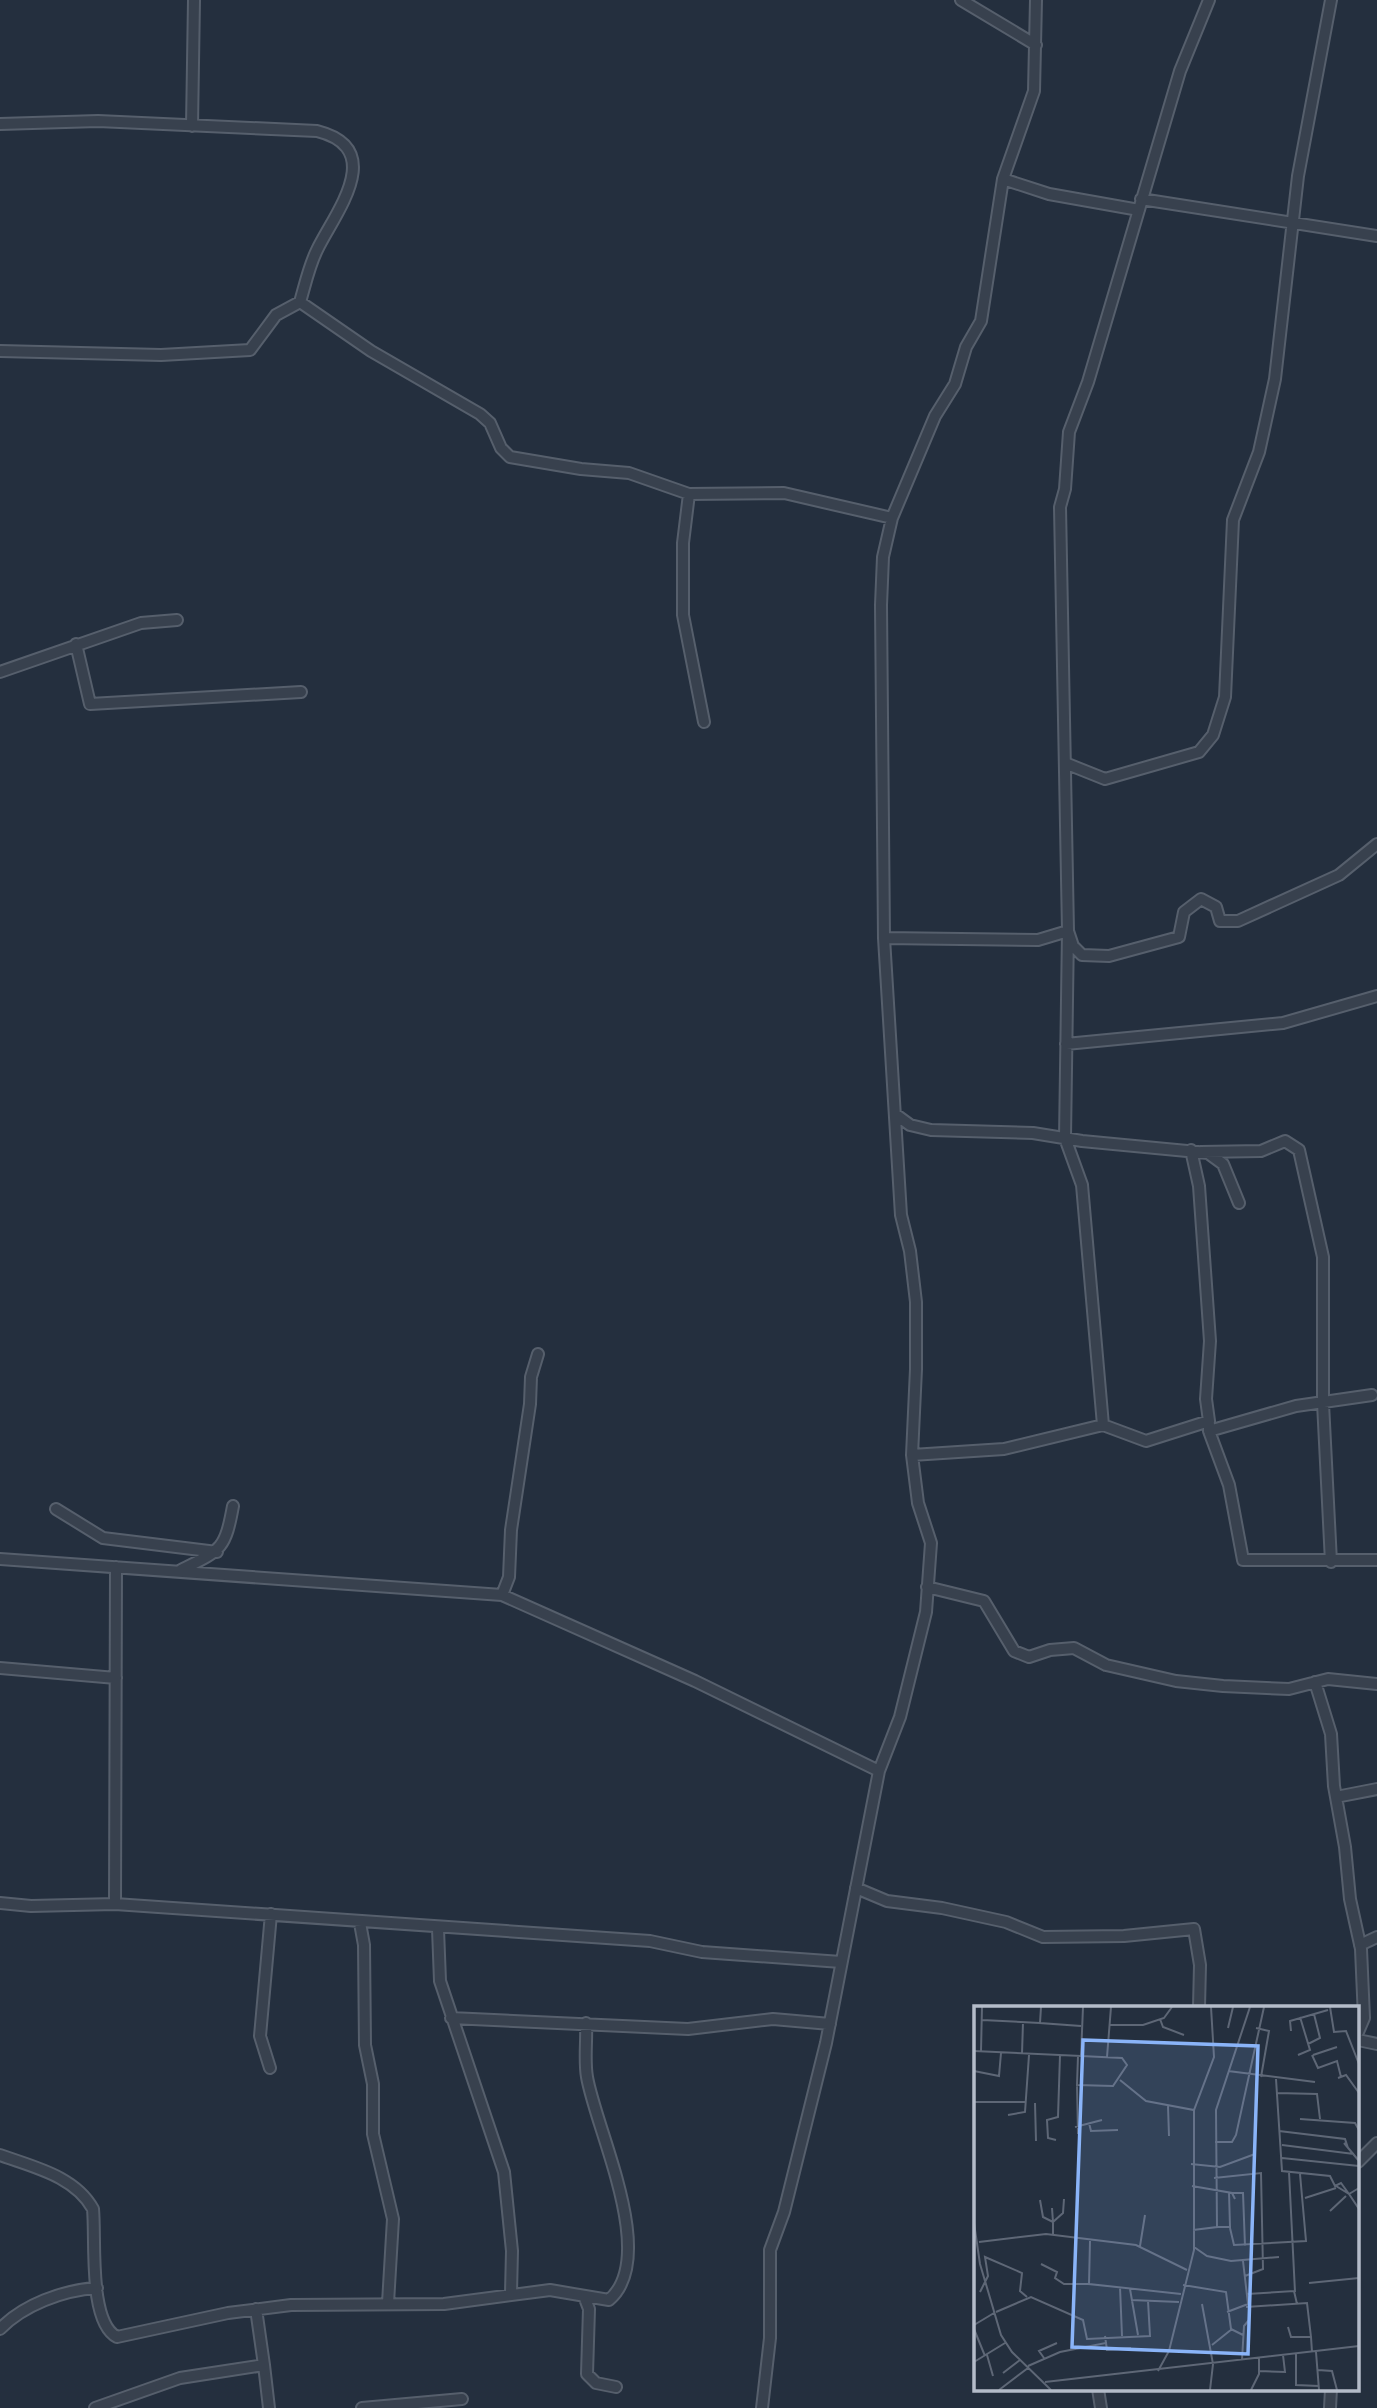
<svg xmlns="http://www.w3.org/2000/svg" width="1377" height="2408" font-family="'Alegreya Sans',sans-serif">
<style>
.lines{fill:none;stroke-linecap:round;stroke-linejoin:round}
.minor-casing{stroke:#565f6c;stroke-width:14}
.minor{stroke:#38414e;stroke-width:10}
.inset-road{fill:none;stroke:#5e6776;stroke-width:2}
.view{fill:#8ab4f8;fill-opacity:0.15;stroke:#8ab4f8;stroke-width:3.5}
.inset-edge{fill:none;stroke:#b4bcc9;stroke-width:3.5}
</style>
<rect width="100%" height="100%" fill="#242f3e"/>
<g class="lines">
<g class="minor-casing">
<path id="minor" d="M961,0L1036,45
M0,124L98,121L317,131C388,149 335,213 317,250C309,266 305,285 300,302L276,315L250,350L161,355L0,351
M192,126L194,0
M1003,179L1049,194L1139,210
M1141,199L1377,236
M300,302L371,351L480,414L490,423L501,448L510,457L581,469L629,473L689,494L784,493L892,518L935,416L955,384L966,347L981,321L1003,179L1034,91L1036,0
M689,494L683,543V615L704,722
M76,644L90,704L301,692
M0,672L141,623L177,620
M1065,763L1105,779L1199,752L1213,735L1225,697L1233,520L1259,452L1275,379L1298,176L1331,0
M884,938L1038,940L1068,931L1073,946L1082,955L1109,956L1179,937L1184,912L1201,899L1216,907L1220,921H1238L1339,875L1377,844
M1066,1044L1283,1023L1377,996
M895,1114L910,1125L931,1130L1033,1133L1082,1141L1208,1153L1223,1164L1239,1203
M1201,1152L1261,1151L1285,1141L1299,1150L1323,1257V1403L1331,1562
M1209,1424V1431L1296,1406L1372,1395
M1103,1425L1146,1441L1209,1421L1206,1399L1210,1341L1199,1186L1191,1150
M1209,1431L1229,1485L1243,1560H1377
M912,1455L1004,1449L1103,1425L1082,1185L1065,1138L1068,931L1060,507L1065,489L1069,432L1088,382L1180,71L1209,0
M56,1509L103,1538L217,1552
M0,1559L502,1595L695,1681L879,1771
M116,1567L115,1904L650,1941L702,1952L841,1962
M181,1570C221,1550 225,1550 233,1506
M927,1587L984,1601L1014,1651L1029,1657L1050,1650L1074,1648L1106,1665L1176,1681L1223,1686L1289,1689L1328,1679L1377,1684
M502,1595L509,1577L511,1530L530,1404L531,1377L538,1354
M0,1668L116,1678
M1315,1682L1331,1734L1334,1786L1345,1847L1350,1899L1361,1949L1364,2018L1358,2032
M1336,1797L1377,1789
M856,1888L887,1901L942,1908L1006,1922L1043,1937L1124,1936L1194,1929L1200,1965L1199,2007
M0,1903L31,1906L115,1904
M360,1923L364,1945L365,2045L373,2084V2134L393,2219L388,2303
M438,1929L440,1981L504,2172L512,2251L511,2293
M1360,1945L1377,1937
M451,2018L688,2029L773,2019L830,2024
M1358,2040L1377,2044
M270,2068L260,2036L271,1914
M0,2155C33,2167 75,2176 93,2209C96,2239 88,2322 117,2337L228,2313L291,2305L444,2304L550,2290L609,2300C659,2257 596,2130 587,2077C584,2060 587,2040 586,2023
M1358,2162L1377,2143
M584,2296L589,2309L587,2374L596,2383L616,2387
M0,2329C23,2305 63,2290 97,2288
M264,2365L269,2408
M1098,2389L1101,2408
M95,2408L180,2378L264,2365L256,2309
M362,2408L462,2399
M762,2408L770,2338V2250L784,2212L826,2043L879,1771L900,1717L926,1612L931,1543L918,1503L912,1455L916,1369V1302L910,1251L901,1215L884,938L881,605L883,557L892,518
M1330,2408L1331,2389"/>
</g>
<use href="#minor" class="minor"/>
</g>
<g transform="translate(974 2006)">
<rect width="385" height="385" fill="#242f3e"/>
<path class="inset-road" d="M67,1L66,17L107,20M356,1L360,26L372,25L385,58M186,13L189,21L210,29M8,14L66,17M136,19H169L190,12L198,1M254,22L259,1M282,22L295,25L287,71M317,25L316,15L354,4M334,38L346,32L340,8M0,45L107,50L109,1M7,45L8,1M48,48L49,16M324,49L336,44L326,11M338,49L344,62L363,55L367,71M339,49L363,41M104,50L103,79L139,80L153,59L148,52L107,50M133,51L137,1M0,65L25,70L27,47M254,65L341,76M364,72L372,69L385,87M302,73L308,165L356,170L361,180L367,177L375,188L385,182M146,74L172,95L220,104L240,51L237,1M103,79L104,128M303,87L343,88L346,113M0,96H51M61,97L62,135M194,100L195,130M34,109L51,106L55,49M326,113L381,117L385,124M115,117L117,125L144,124M101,121L128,114M305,125L371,133L374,142M82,134L74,132L73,114L84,111L86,49M241,136H258L262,129L290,1M370,137L385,155M308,139L380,148M308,152L385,160M217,158L246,161L281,148M315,166L321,286M240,172L287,167L289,263L271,270M218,180L258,187L261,193M362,180L375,188L385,203M257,187H269L271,240M331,192L362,182M66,194L69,211L79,216L78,202M356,205L372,190M0,217L6,258L27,329L38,346L77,384M243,221H256L255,186M256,222L260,239L332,235L326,168M219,224L243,221L242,104L276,1M79,229V216L89,207L90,193M116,235L115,278L207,288M5,236L72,228L162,239L213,264M166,240L171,209M220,241L233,250L257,255L305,251M67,258L83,266L81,272L90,278H114M335,277L385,272M209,279L252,286L257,323L269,329M146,281L148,330M156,283L164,329M6,286L14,270L11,251L48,267L46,285L53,291M273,288L320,285L323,298M157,294L205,296M228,298L239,358L236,384M272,301L333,297L337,331M22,306L57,291L109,314L113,333L176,330L174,295M253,306L274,298L269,255M0,319L20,307M314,321L317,331H337L338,346M0,323L11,350M132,337L133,344L157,342M238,339L258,323M342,346L345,384M322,348V379L345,380M13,349L19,370M70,352L65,345L83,337M268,354L270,320L275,314M0,356L31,337M54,360L86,346L132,337L131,330M344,364L358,365L363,384M184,365L195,345L220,244V104M285,365L311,366L309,349M29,367L46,354M71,376L385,340M25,384L54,362M277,384L285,368V351"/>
<path class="view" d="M109,34L284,40L274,348L98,341Z"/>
<rect width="385" height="385" class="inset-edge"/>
</g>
</svg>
